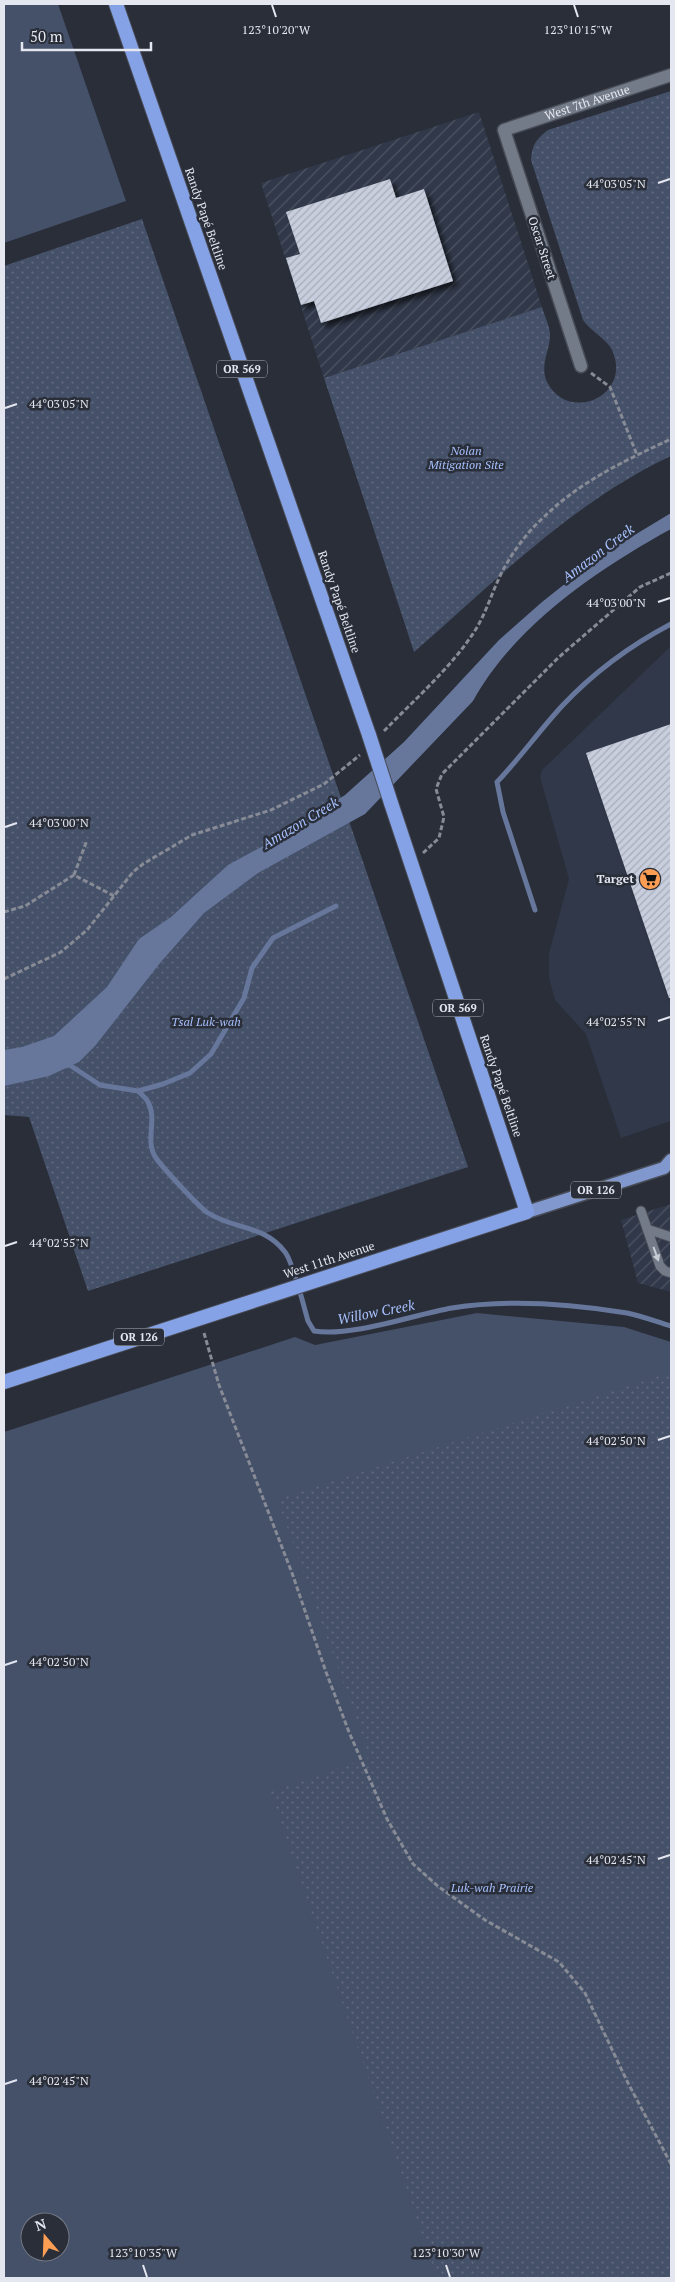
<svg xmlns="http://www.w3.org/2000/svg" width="675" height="2282" font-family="'PT Serif',serif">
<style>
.built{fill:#303849}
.industrial{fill:url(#industrial-furrows)}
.grass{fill:#455069;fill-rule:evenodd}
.park{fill:url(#park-dots)}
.water{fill:#67779c}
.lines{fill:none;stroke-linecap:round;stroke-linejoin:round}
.stream{stroke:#67779c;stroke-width:5}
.building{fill:url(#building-hatch);filter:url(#shadow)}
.service-casing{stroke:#484c56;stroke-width:11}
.minor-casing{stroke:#484c56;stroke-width:15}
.primary-casing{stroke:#484c56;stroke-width:15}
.trunk-casing{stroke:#484c56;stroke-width:16}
.path{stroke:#878b95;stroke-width:3;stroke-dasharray:5 2.5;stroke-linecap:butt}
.service{stroke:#747b88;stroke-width:9}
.minor{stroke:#747b88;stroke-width:12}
.primary{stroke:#8198cf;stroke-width:12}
.trunk{stroke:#86a2e6;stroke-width:14}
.trunk-bridge-casing{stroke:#484c56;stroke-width:16;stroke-linecap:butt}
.trunk-bridge{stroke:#86a2e6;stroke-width:14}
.oneway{fill:#c8ccd5}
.ticks{fill:none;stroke:#e4e7ef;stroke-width:2}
.labels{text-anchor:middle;stroke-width:5;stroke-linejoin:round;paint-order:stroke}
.shield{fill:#292e39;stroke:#acb0b8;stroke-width:1}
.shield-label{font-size:11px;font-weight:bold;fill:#e4e7ef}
.street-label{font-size:12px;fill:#e4e7ef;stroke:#292e39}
.park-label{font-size:12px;font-style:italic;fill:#a6c0fd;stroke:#292e39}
.poi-label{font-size:12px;font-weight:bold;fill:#e4e7ef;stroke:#292e39;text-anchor:end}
.water-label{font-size:14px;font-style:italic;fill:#a8c2ff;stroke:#292e39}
.ticks-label{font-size:12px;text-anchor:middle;fill:#e4e7ef;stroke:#292e39;stroke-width:5;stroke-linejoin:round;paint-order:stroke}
</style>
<defs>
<pattern id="industrial-furrows" width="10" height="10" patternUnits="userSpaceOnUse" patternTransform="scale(1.25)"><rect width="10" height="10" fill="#303849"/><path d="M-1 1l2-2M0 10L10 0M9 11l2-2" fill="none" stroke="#4e5564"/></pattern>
<pattern id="park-dots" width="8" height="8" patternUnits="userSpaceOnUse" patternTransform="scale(1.25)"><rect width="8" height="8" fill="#455069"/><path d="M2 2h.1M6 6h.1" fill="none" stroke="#60697f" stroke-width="1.8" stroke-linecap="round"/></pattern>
<pattern id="building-hatch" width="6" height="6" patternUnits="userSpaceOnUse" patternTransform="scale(1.25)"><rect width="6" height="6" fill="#c8cedd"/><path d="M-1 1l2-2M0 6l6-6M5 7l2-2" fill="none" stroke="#a7acb8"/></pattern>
<filter id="shadow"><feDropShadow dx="4.5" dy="4.5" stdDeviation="2.5" flood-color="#0009"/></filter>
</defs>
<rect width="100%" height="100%" fill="#292e39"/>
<path class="built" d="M671,646V1121L621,1138L586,1034L555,1000L549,978V953L569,879L540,777L542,770Z"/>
<path class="industrial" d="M479,112L542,307L324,378L261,183Z
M671,1204V1292L638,1283L621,1220Z"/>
<path class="grass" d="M4,4H58L126,201L4,243Z
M477,1313L624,1327L671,1342V2278H4V1432L295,1337L315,1345ZM30,2222H60V2252H30Z"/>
<path class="park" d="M671,91V456C573,502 495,581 414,652L324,378L542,307C544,315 549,324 550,333C551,350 539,364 547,382C568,424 633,396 612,350C606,338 591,332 583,320L531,160C532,145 536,139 548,130Z
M142,219L468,1167L88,1291L29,1117L4,1115V266Z
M671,1372V2278H437L270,1792L370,1757L277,1499Z"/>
<path class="water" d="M671,513V529C598,569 514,626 473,701L365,814L258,873L204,913L160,963L95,1046L79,1062L49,1076L4,1086V1050L22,1047L54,1036L107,987L139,939L171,917L228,865L287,833L345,795L404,742L499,640L542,602L600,556Z"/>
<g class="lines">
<path class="stream" d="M535,910L503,812L497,782C520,758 539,731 562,706C593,673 631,645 671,624
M65,1062L100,1085L138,1091C141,1094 146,1098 148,1102C158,1120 144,1141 156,1158C162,1167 200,1208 208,1213C235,1230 263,1224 285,1252C293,1262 304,1307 308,1321L314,1331C352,1337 412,1315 452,1308C509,1299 571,1304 627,1313C642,1316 657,1322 671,1326
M138,1091L163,1084L190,1073L211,1054L244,998L252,968L273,938L336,906"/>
</g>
<path class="building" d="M390,179L396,198L424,189L453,281L321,323L314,301L301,305L286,258L300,254L286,212Z
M671,724V998H669L586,753Z"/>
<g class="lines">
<g class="service-casing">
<path id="service" d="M641,1211L660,1266L665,1271L671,1273
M647,1229L671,1237"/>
</g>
<g class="minor-casing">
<g id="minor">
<path id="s1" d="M581,366L504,130L671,75"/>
</g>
</g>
<g class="primary-casing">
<path id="primary" d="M527,1212L664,1168L671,1160"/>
</g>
<g class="trunk-casing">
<path id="trunk" d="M116,4L369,735
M4,1382L527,1212L391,803"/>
</g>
<path class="path" d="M591,373L610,387L637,455
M384,731C415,699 452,667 476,629C487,611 493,589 503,570C514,550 528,531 545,516C581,481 626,460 671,439
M423,853L439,838L444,817L436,789L442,774L559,657L640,587L671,573
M74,875L87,840
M4,912L25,906L74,875L114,896
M4,979L61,952L87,930L133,872L143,864L192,835L271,810L324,784L360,755
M204,1333L219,1385L292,1573L326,1672L349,1732L387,1819L413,1864L439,1887L485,1920L559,1962L585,1993L628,2083L671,2164"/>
<use href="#service" class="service"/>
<use href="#minor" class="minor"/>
<use href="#primary" class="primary"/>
<use href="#trunk" class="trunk"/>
<g class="trunk-bridge-casing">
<path id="trunk-bridge" d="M369,735L391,803"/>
</g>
<use href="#trunk-bridge" class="trunk-bridge"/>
</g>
<defs><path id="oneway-solid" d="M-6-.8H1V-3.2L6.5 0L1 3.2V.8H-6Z" transform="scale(1.25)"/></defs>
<use class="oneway" href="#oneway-solid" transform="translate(656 1254) rotate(70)"/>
<path class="ticks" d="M272,5L276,17M574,5L578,17M658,183L670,179M5,408L17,404M658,602L670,598M5,827L17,823M658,1021L670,1017M5,1246L17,1242M658,1440L670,1436M5,1665L17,1661M658,1859L670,1855M5,2084L17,2080M143,2265L147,2277M446,2265L450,2277"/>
<defs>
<g id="supermarket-disc" transform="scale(1.125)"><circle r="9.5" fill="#fc9d54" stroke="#292e39"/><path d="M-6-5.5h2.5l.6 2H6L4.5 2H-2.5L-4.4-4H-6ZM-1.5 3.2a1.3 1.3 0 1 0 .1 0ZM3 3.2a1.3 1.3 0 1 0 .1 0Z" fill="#111"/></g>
</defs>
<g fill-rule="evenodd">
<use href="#supermarket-disc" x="650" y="879"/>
</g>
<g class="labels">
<g class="shield">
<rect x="217" y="360.5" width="50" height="17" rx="4"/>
<rect x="433" y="999.5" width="50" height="17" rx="4"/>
<rect x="571" y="1181.5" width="50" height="17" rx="4"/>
<rect x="114" y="1328.5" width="50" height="17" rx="4"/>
</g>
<g class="shield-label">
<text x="242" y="373">OR 569</text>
<text x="458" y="1012">OR 569</text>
<text x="596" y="1194">OR 126</text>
<text x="139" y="1341">OR 126</text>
</g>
<g class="street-label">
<text dy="4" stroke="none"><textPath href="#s1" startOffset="336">West 7th Avenue</textPath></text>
<text transform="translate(206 219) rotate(71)" y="4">Randy Papé Beltline</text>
<text transform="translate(542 248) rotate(72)" y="4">Oscar Street</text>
<text transform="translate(339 602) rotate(71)" y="4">Randy Papé Beltline</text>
<text transform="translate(501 1086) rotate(71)" y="4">Randy Papé Beltline</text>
<text transform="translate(329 1260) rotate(-18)" y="4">West 11th Avenue</text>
</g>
<g class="park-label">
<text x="466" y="455">Nolan<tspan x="466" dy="14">Mitigation Site</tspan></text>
<text x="206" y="1026">Tsal Luk-wah</text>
<text x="492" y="1892">Luk-wah Prairie</text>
</g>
<g class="poi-label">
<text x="634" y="883">Target</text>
</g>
<g class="water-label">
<text transform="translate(598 553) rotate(-37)" y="5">Amazon Creek</text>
<text transform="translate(300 823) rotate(-31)" y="5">Amazon Creek</text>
<text transform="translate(376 1312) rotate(-11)" y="5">Willow Creek</text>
</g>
</g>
<g class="ticks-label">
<text x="276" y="34">123°10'20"W</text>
<text x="578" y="34">123°10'15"W</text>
<text x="616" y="188">44°03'05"N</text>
<text x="59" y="408">44°03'05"N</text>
<text x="616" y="607">44°03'00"N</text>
<text x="59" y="827">44°03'00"N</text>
<text x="616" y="1026">44°02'55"N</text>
<text x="59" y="1247">44°02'55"N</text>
<text x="616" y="1445">44°02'50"N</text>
<text x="59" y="1666">44°02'50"N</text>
<text x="616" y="1864">44°02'45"N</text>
<text x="59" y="2085">44°02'45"N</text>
<text x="143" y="2257">123°10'35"W</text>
<text x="446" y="2257">123°10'30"W</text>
</g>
<rect width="675" height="2282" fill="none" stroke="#e4e7ef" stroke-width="10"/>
<g transform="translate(45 2237) rotate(341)"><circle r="24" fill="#292e39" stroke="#747882"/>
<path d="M0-4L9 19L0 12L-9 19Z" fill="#fc9d54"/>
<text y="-8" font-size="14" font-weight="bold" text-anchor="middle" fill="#e4e7ef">N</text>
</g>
<path d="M22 42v8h129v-8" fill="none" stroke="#e4e7ef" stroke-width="2.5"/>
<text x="30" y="42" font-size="15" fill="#e4e7ef" stroke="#292e39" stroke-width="4" paint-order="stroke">50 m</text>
</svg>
